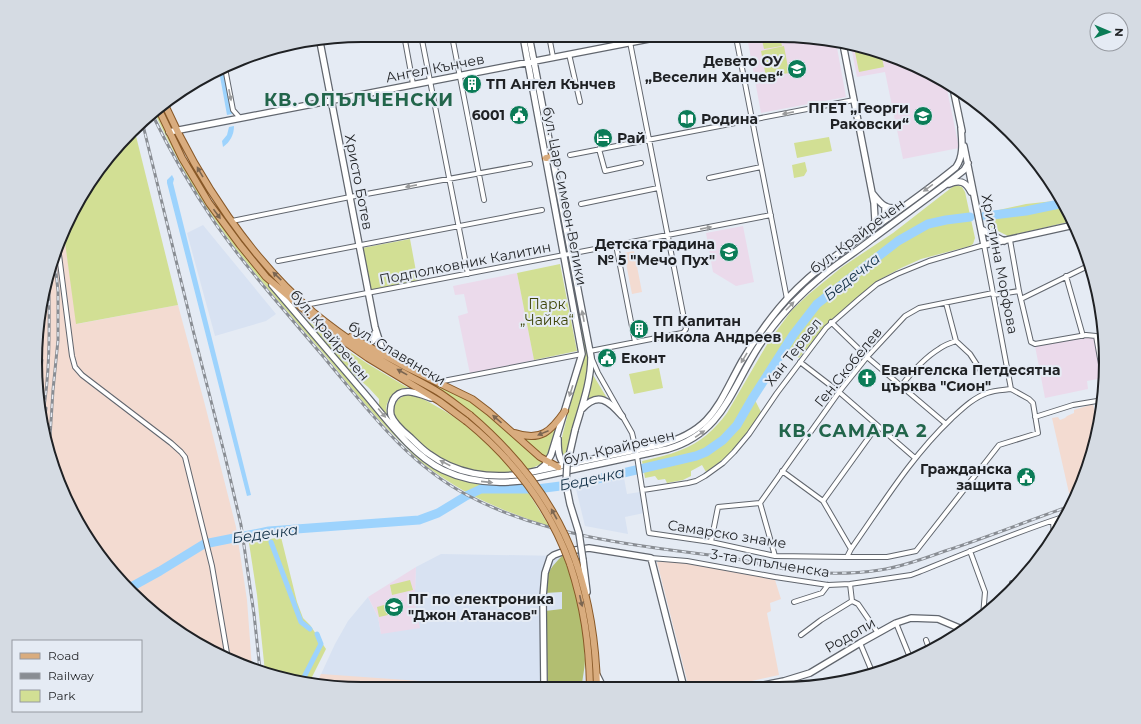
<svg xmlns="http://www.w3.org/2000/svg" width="1141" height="724" font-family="Montserrat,sans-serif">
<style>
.built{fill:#d8e2f2}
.industrial{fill:#f3dbd1}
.education{fill:#ebdaeb}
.green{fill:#d2df94}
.forest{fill:#b2be71}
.water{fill:#9dd3fd}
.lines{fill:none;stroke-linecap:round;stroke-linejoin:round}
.canal{stroke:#9dd3fd;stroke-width:5}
.river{stroke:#9dd3fd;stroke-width:9}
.street-casing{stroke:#61666e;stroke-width:6}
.secondary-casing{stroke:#61666e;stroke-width:8}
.primary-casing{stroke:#885827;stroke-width:8}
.street{stroke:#fff;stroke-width:4}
.secondary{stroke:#fff;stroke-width:5.5}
.primary{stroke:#d9ac7e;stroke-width:6}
.rail-casing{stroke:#898d93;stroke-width:3}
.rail{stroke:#e5ebf4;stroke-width:1.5;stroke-dasharray:4.5;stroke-linecap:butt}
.secondary-bridge-casing{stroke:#61666e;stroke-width:8;stroke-linecap:butt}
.primary-bridge-casing{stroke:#885827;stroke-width:8;stroke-linecap:butt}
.secondary-bridge{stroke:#fff;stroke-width:5.5}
.primary-bridge{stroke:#d9ac7e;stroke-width:6}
.oneway{fill:#9a9b9c}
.oneway2{fill:#7c6651}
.labels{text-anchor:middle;stroke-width:4;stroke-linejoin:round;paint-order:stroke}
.poi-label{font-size:14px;font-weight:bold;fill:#1f2124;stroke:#e5ebf4;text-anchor:start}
.street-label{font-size:14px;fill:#1f2124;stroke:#e5ebf4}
.park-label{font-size:14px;fill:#3e4509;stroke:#e5ebf4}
.water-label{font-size:15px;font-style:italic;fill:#133147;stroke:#e5ebf4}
.district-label{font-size:18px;font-weight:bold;letter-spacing:1px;fill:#22654b;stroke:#e5ebf4}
.rim{fill:none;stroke:#1f2124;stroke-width:2}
</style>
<rect width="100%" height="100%" fill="#e5ebf4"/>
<path class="built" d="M203,225L276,314L266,321L215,336L187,233Z
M624,478L627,494L640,492L644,513L625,517L628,534L585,526L576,489Z
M441,554L563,556L583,633L585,687L320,686L316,685L335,644L348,621L368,597L378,617L381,634L415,592L416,567Z"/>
<path class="industrial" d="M64,235L77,324L178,305L205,405L236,527L247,600L252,668L237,664L163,621L90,544L46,447L36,341L52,257Z
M634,251L642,292L632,294L624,253Z
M1093,404L1098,428L1095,447L1078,492L1069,493L1052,418L1058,417L1060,420L1065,418L1067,416L1074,413V410Z
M678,558L767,574L768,579L775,580L781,599L770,603L771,611L767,613L779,675L720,688H689L657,562Z
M321,674L505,687L320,686L316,685Z"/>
<path class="education" d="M747,37L821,38L836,42L846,97L761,113Z
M851,46L904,60L946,84L959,148L903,159L885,72L857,77Z
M743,226L754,282L736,286L713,272L706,233Z
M517,273L534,360L470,374L458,316L468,313L464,294L455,295L453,286Z
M1095,334L1103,378L1087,381L1088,389L1045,398L1035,346Z
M416,567L415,592L413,595L420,628L381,634L378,617L368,597Z"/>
<path class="green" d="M773,37L780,38L782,46L764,49L762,40Z
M784,46L789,73L766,77L761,51Z
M854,47L881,54L884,67L859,72Z
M156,112C171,145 188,176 207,205C229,238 255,268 281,298C305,327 329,355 353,384C371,404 387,424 405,443C414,452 423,463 435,469C462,484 493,488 523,484L549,526C502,511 464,495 425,465C418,460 411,453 405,446C377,420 353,390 329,360C289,313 246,266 211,214C189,183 172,149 155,114Z
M135,132L178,305L76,324L64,235L102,163Z
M829,137L832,151L797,158L794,143Z
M805,162L807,171L804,176L794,178L792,165Z
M956,185L962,187L965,192L975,238L973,244L970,246L921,259L901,268L877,281L827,324L799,358L788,351L755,400L761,412C750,429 738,448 721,461C716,465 711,468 706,472L702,465L691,471V476L683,480L667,483L665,479L658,480L655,476L645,478L642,461C655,458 669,455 681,450C700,443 715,429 727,413L769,341L792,310L809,294L842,267L893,233L951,188Z
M1063,200L1072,221L1008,236L986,225L985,213L1026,204Z
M410,239L418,282L370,291L362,248Z
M569,259H570L588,354L589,367L565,462L560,452L561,441L582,358L584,346Z
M560,264L577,351L534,360L517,273Z
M299,314L335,342L368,364L410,389C401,388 395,390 390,398C386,404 385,409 388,416C393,427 414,447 424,454C438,462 454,471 469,475L468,476C446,470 425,459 409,442C398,431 389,418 379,406V399L368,387L346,368Z
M345,335L409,370L471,402L482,410L543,463L528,470L506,444L474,415Z
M659,368L663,388L634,394L629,374Z
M593,375L607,398L599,397L586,402Z
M412,394C420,397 427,401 434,405C466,422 491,445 514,473C492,474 472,472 451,463C433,455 416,442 402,426C400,424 396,420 395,417C393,414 394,408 395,405C398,397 405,395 412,394Z
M555,427H557L547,460L522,438C538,439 543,439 555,427Z
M281,537L297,602L303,618L310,625L326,649L309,683L265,672L257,595L249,543Z
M410,580L413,590L392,595L390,585Z
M394,602L397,613L379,617L377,607Z"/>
<path class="forest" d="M563,555C576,589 584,624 585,660C585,669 582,678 582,687H548L545,611L562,609V592L545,593C547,572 549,569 563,555Z"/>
<path class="water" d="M223,69L232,114L227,115L219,71Z
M234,126C234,135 230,142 223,147L222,141L227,135L229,127Z
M172,175L174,179L173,183L251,495L247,496L167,183V180Z"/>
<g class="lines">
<path class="canal" d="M271,542L301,622L310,629
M302,681L321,644L317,634"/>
<path class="river" d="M985,216L1026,211L1064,203
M131,587L160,571L204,544L269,531L419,520L438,513L466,496L481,489H537L576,484L696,456L706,452L723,440L737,425L752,399L793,335L817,304L898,241L928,224L946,220L970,217"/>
<g class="street-casing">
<path id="street" d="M404,35L413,84
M421,35L468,274
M452,36L484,200
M549,36L553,57
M736,37L787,299
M569,54L580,102
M225,68L233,110L240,118
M599,149L605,171L641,163
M570,155L854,100
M709,178L761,167
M581,204L658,188
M232,221L350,197L530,164
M1010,240L1019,291L1031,342L1035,344L1086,335L1096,336L1105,387
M616,245L635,342
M58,247L72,356L75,367L82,375L171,443L181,452L185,457L212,566L228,659
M278,261L542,210
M1066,276L1083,336
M993,295L1019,291
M1021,299L1090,265
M305,305L771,215
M831,322L867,357L946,424
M956,341L970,354L981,371
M1097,342L1104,340
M590,351L682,333L684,332L686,329L629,37
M592,359L598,373L632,433L636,450L649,533L711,542L775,556L847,557L851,549C882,505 911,457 951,419C962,409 973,398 987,393C995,390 1004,390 1011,389
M800,362L839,392L915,458
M438,382L582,354
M901,386C912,372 924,358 939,349C944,345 950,343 956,341L946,303
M1035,417L1073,405L1103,400
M782,471L823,501L851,549
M643,490L688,483L696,481L705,476L723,463L734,452L749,434L777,393L826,328L859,299L877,284L897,274L929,261L984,245L1011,389L1029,399L1033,403L1038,433L999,445L916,551L887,557H847
M823,501L877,426
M760,503L775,556
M1053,521L1054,536
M711,542L718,507L760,503L839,392L867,357L905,316L919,308L993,293
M970,551L985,592L983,616
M651,558L687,561L775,577L828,585L850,584L911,575L919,572C968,552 1016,532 1066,516
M1012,583H1018
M850,584L852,601L858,604L878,633
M794,602L822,593L828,585
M896,623L911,660
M801,635L821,620L852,601
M926,640L930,651
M860,643L873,674"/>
</g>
<g class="secondary-casing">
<path id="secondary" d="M523,36L582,354L551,455L545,465L539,470
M529,36L591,357C591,382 582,406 575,430
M320,42L375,327L382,349L385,355
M843,44L874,203L875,220L873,229
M953,88L962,131
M169,132L659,37
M964,146L984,245L1074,225
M949,184C960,179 966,182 971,192
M873,194C881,204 886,211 901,207
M882,222L885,216V206
M981,229L1004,241
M272,285C301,319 330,353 359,387C383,414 410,454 443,470C466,481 494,484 520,481L668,449C723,433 731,389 759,346C777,318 800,294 826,273C841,261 857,251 872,239C896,221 921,203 945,185L964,170L968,163
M365,344C372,342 375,341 375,333
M431,398C420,394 401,385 393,400C391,404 390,410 391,415C394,424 404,432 411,438C417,444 423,450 429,454C456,474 490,479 522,474L659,445C713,431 718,404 742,361C753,342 765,325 779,308C804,278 836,255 868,232C898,211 928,190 956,167C964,156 962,141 961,128
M582,409C598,391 609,401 622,416
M558,439C558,449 558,459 566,466
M583,560L587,592
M597,675L603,687
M544,687L543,597L545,573L550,558L554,555L562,552L589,548L651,558L684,688
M749,688L784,681L810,673L860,643L896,623L911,618L938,619L964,630"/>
</g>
<g class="primary-casing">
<path id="primary" d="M165,105C198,179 251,259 313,312C329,325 345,337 362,348C385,365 411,376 435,390C447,397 459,407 470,415
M159,110L182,158L209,203L240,245L266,277L328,330L368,358L439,401L466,421
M546,158L553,157
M351,337L408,368L472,399L489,412L540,457L558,467
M515,433C541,442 551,431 565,411
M576,562C590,603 596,644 597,687
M570,564C584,607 589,642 590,687"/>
</g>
<use href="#street" class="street"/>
<use href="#secondary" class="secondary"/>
<use href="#primary" class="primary"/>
<g class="rail-casing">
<path id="rail" d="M153,116C171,153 192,189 215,223C247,269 286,312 322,355C365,406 406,463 467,495C541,535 635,546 718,556C744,559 770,567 796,571C822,574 854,574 880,570C901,567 926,558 945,551C988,537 1030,520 1073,505
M143,125L193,330L225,456L241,525L254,614L260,670
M37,356L39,324
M40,381L42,360
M43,413C51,367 49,319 49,272
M44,424L46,408
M49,453L53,390L58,340V291L54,253"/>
</g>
<use href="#rail" class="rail"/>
<g class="secondary-bridge-casing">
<path id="secondary-bridge" d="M575,430L567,465L566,484L570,504L579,533L583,560"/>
</g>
<g class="primary-bridge-casing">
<path id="primary-bridge" d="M470,415C517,455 555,503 576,562
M466,421C514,460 549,506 570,564"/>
</g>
<use href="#secondary-bridge" class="secondary-bridge"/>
<use href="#primary-bridge" class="primary-bridge"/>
</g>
<defs><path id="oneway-solid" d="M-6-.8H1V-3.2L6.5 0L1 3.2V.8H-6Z"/></defs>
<g class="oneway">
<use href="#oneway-solid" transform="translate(230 95) rotate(79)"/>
<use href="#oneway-solid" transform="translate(788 113) rotate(169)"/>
<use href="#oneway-solid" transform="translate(411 186) rotate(169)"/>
<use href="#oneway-solid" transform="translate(928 188) rotate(144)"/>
<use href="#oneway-solid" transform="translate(706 228) rotate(-11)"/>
<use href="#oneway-solid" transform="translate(790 306) rotate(-46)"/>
<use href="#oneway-solid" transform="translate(583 316) rotate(-101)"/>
<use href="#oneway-solid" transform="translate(744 358) rotate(121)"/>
<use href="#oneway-solid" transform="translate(571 391) rotate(108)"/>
<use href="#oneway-solid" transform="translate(382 413) rotate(50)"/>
<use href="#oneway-solid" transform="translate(700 434) rotate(-35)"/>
<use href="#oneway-solid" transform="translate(445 463) rotate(-153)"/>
<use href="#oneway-solid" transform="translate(487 482) rotate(6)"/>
</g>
<g class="oneway2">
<use href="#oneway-solid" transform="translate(200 172) rotate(-120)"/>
<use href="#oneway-solid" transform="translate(217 214) rotate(54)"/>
<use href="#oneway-solid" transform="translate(277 276) rotate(-136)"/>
<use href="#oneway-solid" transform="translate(402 372) rotate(-151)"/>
<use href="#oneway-solid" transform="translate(497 419) rotate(-139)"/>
<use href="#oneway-solid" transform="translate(543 433) rotate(158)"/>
<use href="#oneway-solid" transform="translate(554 514) rotate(-119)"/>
<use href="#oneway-solid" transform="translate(581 601) rotate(77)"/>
</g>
<defs>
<g id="school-disc" transform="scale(1)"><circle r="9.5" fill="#0b7c57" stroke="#e5ebf4"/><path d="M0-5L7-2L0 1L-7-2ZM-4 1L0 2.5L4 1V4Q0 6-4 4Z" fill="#fff"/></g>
<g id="building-disc" transform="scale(1)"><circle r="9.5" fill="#0b7c57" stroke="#e5ebf4"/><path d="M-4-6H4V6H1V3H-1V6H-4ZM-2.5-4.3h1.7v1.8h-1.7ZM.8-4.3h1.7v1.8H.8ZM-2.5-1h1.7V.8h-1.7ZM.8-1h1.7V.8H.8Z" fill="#fff"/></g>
<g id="civic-disc" transform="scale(1)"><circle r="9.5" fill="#0b7c57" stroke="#e5ebf4"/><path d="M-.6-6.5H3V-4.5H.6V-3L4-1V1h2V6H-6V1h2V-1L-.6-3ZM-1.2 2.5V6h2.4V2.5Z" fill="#fff"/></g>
<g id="library-disc" transform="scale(1)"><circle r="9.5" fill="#0b7c57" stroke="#e5ebf4"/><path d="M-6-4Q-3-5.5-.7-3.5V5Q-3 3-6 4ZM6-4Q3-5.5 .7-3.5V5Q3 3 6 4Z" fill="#fff"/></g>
<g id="hotel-disc" transform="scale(1)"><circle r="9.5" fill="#0b7c57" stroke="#e5ebf4"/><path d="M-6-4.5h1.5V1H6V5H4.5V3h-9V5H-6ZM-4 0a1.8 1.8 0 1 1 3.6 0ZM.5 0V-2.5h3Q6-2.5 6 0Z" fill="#fff"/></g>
<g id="church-disc" transform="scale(1)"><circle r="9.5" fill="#0b7c57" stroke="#e5ebf4"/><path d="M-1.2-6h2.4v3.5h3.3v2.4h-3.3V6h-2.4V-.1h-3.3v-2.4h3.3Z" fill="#fff"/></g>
</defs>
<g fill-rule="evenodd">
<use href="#school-disc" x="797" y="69"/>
<use href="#building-disc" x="472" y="84"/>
<use href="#civic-disc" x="519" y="115"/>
<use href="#school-disc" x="923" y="116"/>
<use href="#library-disc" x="687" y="119"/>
<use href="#hotel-disc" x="603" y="138"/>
<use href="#school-disc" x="729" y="252"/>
<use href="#building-disc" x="639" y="329"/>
<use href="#civic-disc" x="607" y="358"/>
<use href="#church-disc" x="867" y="378"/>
<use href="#civic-disc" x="1026" y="477"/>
<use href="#school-disc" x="394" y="607"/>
</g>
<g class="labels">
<g class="poi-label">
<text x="783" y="66" text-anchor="end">Девето ОУ<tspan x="783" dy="16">„Веселин Ханчев“</tspan></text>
<text x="486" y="89">ТП Ангел Кънчев</text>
<text x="909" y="113" text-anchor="end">ПГЕТ „Георги<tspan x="909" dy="16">Раковски“</tspan></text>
<text x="505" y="120" text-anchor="end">6001</text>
<text x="701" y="124">Родина</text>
<text x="617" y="143">Рай</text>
<text x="715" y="249" text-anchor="end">Детска градина<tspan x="715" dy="16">№ 5 "Мечо Пух"</tspan></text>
<text x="653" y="326">ТП Капитан<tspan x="653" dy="16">Никола Андреев</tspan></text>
<text x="621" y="363">Еконт</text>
<text x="881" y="375">Евангелска Петдесятна<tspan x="881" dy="16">църква "Сион"</tspan></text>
<text x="1012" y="474" text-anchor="end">Гражданска<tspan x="1012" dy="16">защита</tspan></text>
<text x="408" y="604">ПГ по електроника<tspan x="408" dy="16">"Джон Атанасов"</tspan></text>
</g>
<g class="street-label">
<text transform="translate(435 68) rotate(-11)" y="5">Ангел Кънчев</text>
<text transform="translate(359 182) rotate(79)" y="5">Христо Ботев</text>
<text transform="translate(565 196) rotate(79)" y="5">бул. Цар Симеон Велики</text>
<text transform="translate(857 236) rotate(-37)" y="5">бул. Крайречен</text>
<text transform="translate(465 263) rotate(-11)" y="5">Подполковник Калитин</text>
<text transform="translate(1000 264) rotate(79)" y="5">Христина Морфова</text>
<text transform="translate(330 335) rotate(50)" y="5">бул. Крайречен</text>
<text transform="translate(793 352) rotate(-52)" y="5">Хан Тервел</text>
<text transform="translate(397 353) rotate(31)" y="5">бул. Славянски</text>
<text transform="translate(848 367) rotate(-51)" y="5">Ген.Скобелев</text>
<text transform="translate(619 447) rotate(-13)" y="5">бул. Крайречен</text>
<text transform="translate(727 534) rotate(9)" y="5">Самарско знаме</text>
<text transform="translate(770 563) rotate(9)" y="5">3-та Опълченска</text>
<text transform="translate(850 635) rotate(-30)" y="5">Родопи</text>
</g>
<g class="park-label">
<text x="547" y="309">Парк<tspan x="547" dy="16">„Чайка“</tspan></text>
</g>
<g class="water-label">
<text transform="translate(852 277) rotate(-38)" y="5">Бедечка</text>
<text transform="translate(592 479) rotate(-12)" y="5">Бедечка</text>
<text transform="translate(265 534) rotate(-8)" y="5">Бедечка</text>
</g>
<g class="district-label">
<text x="359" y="106">КВ. ОПЪЛЧЕНСКИ</text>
<text x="853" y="437">КВ. САМАРА 2</text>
</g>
</g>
<path d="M0 0H1141V724H0ZM362 42H779A320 320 0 0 1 1099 362V362A320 320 0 0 1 779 682H362A320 320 0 0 1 42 362V362A320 320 0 0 1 362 42Z" fill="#d5dbe3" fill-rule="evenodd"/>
<path class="rim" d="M362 42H779A320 320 0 0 1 1099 362V362A320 320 0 0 1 779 682H362A320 320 0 0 1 42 362V362A320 320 0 0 1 362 42Z"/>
<rect x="12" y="640" width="130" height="72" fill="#e5ebf4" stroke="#969aa1"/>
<rect x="20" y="653" width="20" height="6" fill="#d9ac7e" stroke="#969aa1"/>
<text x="48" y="660" font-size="12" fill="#1f2124">Road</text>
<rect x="20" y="673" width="20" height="6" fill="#898d93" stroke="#969aa1"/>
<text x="48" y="680" font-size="12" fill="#1f2124">Railway</text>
<rect x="20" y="690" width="20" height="12" fill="#d2df94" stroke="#969aa1"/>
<text x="48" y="700" font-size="12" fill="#1f2124">Park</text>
<g transform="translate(1109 32) rotate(92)"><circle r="19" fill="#e5ebf4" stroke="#969aa1"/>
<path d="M0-3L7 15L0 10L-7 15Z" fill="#0b7c57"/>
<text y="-6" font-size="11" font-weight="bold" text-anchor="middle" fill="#1f2124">N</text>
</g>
</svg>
